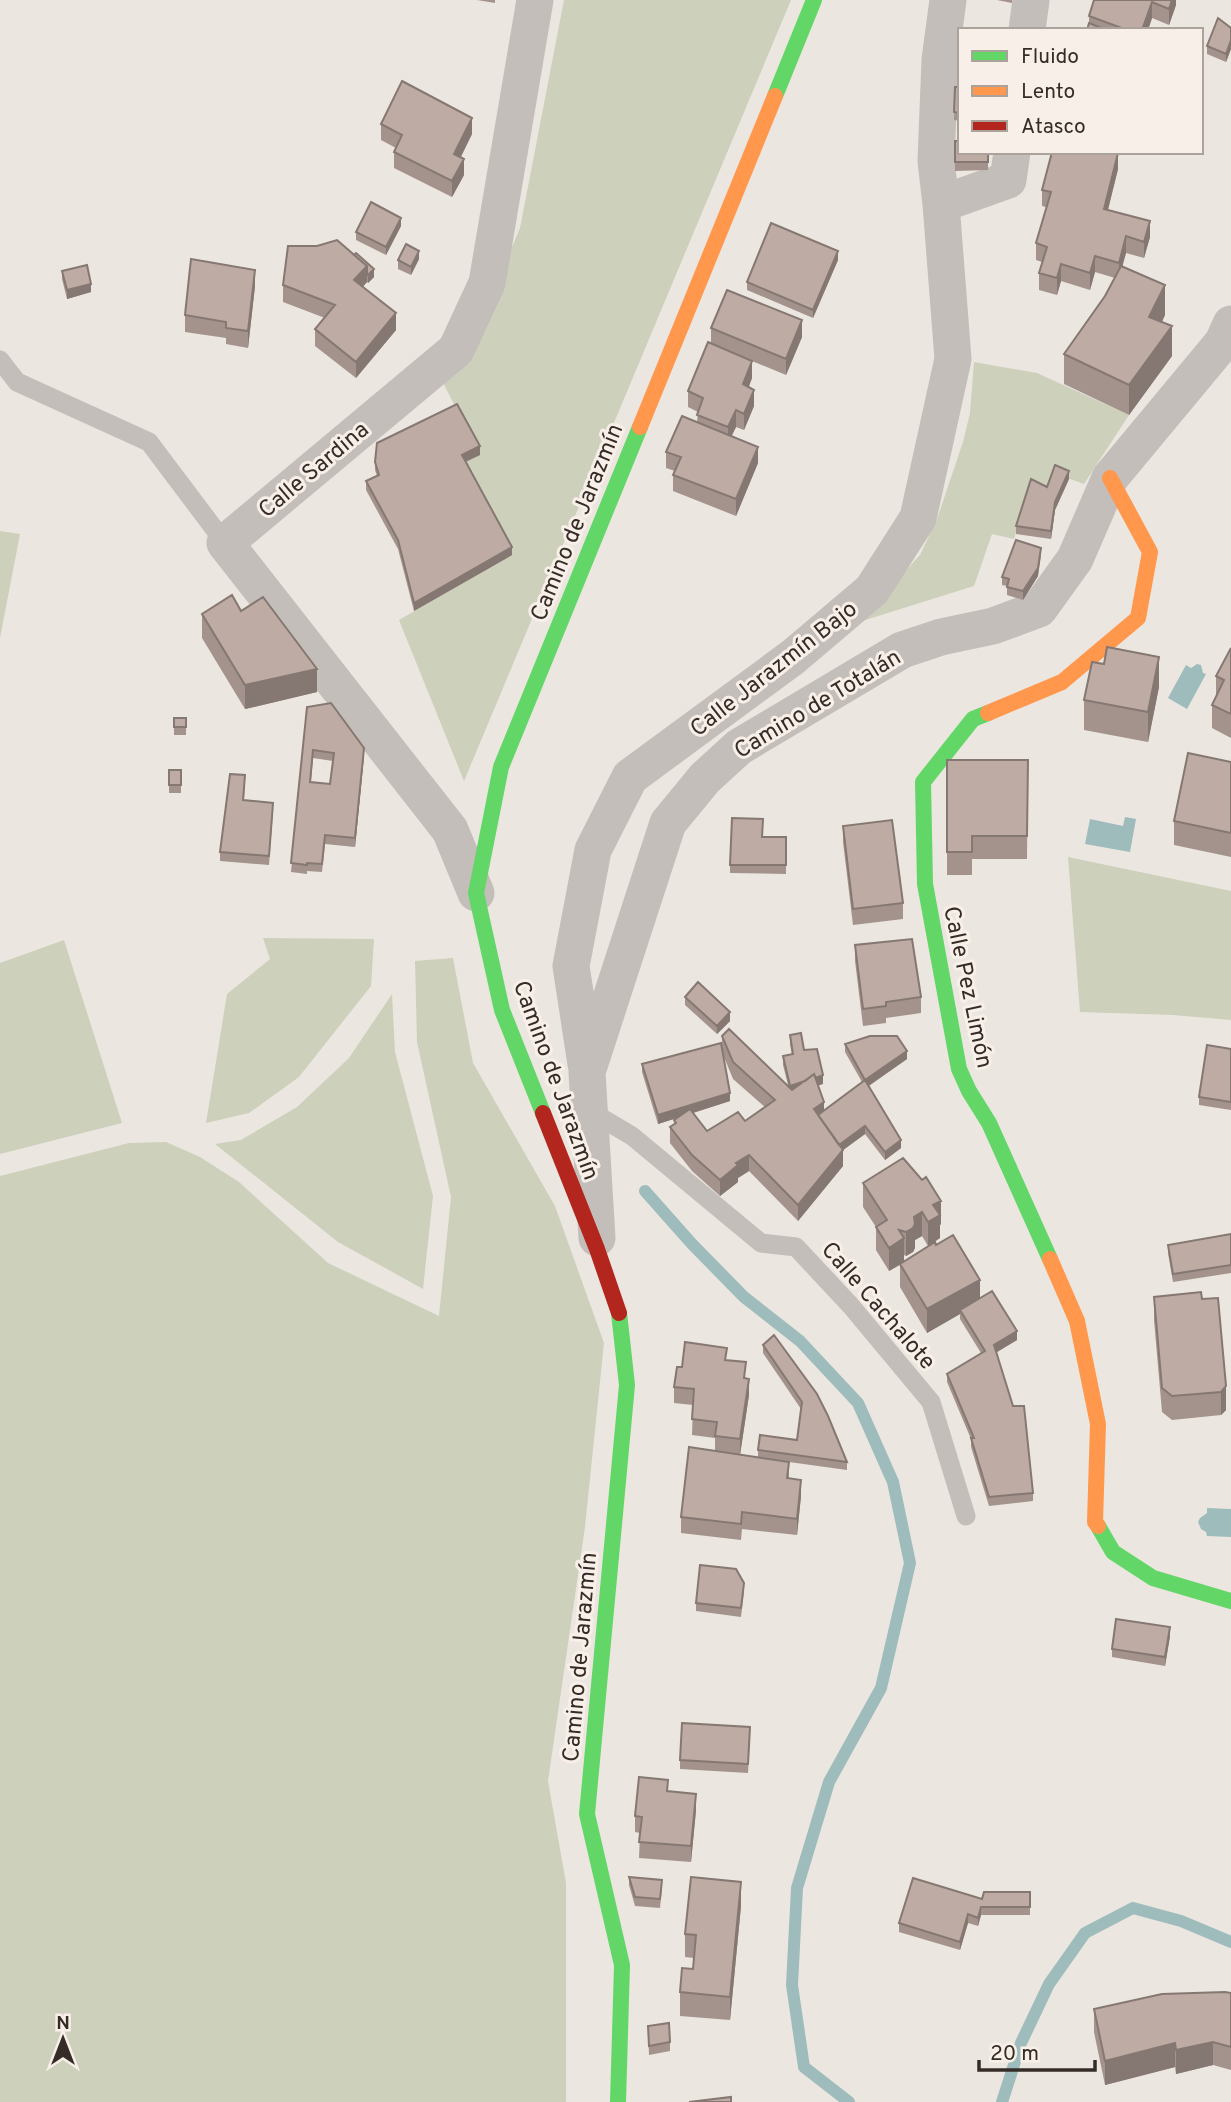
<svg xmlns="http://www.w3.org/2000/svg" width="1231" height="2102" font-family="Overpass,sans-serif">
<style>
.green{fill:#cdd0bb}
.water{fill:#9ebcbb}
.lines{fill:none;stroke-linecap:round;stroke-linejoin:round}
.stream{stroke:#9ebcbb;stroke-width:12}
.lane{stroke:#c4beba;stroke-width:19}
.street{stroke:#c4beba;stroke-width:37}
.fast{stroke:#63d668;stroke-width:16}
.slow{stroke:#ff974d;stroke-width:16}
.jam{stroke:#b3261e;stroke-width:16}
.wall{fill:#a3938c;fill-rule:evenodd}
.shaded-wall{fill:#857872}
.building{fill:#beaba3;stroke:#857872;stroke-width:2;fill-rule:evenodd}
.labels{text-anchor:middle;stroke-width:6;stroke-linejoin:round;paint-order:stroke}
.street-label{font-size:23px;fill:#352c28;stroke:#f8f0e8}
</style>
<rect width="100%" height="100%" fill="#ece6e0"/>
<path class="green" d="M564,0H791L464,781L399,620L511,555L462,463L480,454L443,383L461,367L520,228Z
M974,362L1037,373L1129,415L1084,484L1056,474L1047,495L1025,502L1014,539L992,534L974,586L859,622L920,555L937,519L963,442L970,413Z
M0,531L20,534L0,638Z
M1068,857L1231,891V1020L1173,1015L1080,1012Z
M263,938L374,939L371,986L299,1077L249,1113L206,1123L227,994L270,959Z
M64,940L122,1123L0,1154V963Z
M453,958L473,1063L555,1206L604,1343L585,1527L548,1781L566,1883V2102H0V1176L129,1143L166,1142L200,1157L239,1182L328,1263L439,1316L451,1197L417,1042L415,961Z
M392,994L395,1052L433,1196L423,1289L338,1242L215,1144L241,1140L297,1107L349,1058Z"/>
<path class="water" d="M1197,664L1201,665L1203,673L1206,674L1187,709L1168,698L1186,665L1191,668Z
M1125,817L1136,819L1130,852L1085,844L1090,819L1123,826Z
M1207,1508L1231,1509V1537L1207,1536L1206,1532L1201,1529L1198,1522L1200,1518L1207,1513Z"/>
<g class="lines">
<path class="stream" d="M645,1191L692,1244L744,1297L800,1341L858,1403L893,1482L910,1563L881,1688L829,1782L797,1888L792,1985L804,2067L849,2102
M1002,2102L1021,2043L1049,1984L1085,1933L1133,1908L1181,1921L1231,1942"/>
<path class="lane" d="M0,360L17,382L149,442L225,543
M588,1110L632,1136L761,1243L796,1247L851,1306L931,1402L966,1516"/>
<path class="street" d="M1027,30L1031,0
M941,204L1008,180L1012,152
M476,893L450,830L225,543L456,350L487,283L535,0
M586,1064L571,966L593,850L630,777L793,657L872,590L918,518L953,359L941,204L936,161L940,60L948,0
M597,1238L587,1072L668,823L705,778L739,747L902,650L941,637L993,626L1039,609L1075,559L1110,478L1223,342L1231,324"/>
<path class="fast" d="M775,96L814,0
M988,713L973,719L923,782L925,884L959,1069L969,1091L989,1123L1050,1259
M543,1113L502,1010L476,893L501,767L640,427
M1098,1526L1113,1552L1153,1578L1231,1601
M618,2102L622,1965L587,1814L627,1385L619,1313"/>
<path class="slow" d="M640,427L775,96
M988,713L1062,682L1138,618L1150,552L1110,478
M1050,1259L1077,1321L1098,1424L1095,1522L1098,1526"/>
<path class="jam" d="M543,1113L597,1249L619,1313"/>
</g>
<path class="wall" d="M477,0H495V3Z
M997,0H1012V3Z
M1094,0H1176V5L1169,25L1152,18L1148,30H1087L1089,23V16Z
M1231,28V49L1226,62L1207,54V46Z
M955,87H960V121L954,120Z
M381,124L472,134L461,157L464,175L452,197L394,168V152L396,148L381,140Z
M955,141L988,152V170L955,171Z
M1118,169L1108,210L1150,237L1144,258L1126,253L1122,266L1165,315L1162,322L1172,356L1129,415L1064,384V354L1105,296L1115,278L1095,272L1090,290L1061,281L1057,295L1039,290V273L1042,262L1036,260V243L1046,207L1042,206V190Z
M401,226L386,255L356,240V232Z
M288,246L374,277L368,283L367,282L362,287L396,330L356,378L315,346V329L325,318L283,302V285Z
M419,259L411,275L398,269V260Z
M838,260L813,318L747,290V282Z
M62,271L91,292L67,299L62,279Z
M255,286L248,348L226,344V338L185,332V315Z
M711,328L802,337L786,375L752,361V378L749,387L754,406L744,430L736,427L731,436L758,463L736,516L673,491V475L675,471L666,468V452L697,422L698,412L688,407V391L711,343Z
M480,455L466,462L512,555L414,611L398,549L366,490V481L377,476L375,470V462Z
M1069,479L1055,510L1051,539L1016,534V526L1047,487Z
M1041,556L1038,576L1023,600L1007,595V586L1002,585V577Z
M241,611L317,692L245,709L202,638V614Z
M1231,648V738L1212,728V705L1216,697V676Z
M1159,687L1148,742L1084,730V700Z
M307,707L364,756L355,847L325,844L322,872L307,871V874L291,872ZM313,758L333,761L330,784L311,782Z
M174,718H186V735H174Z
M947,760H1028L1027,859H972V875H947Z
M1231,762V857L1174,845V821Z
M169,770H181V793H169Z
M245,783L244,800L273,811L269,865L220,861V852Z
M843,826L903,903V919L853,925L843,842Z
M786,837V874L730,873V865Z
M855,945L921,997V1013L886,1018V1023L863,1026L855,961Z
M685,997L730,1021L717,1034L685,1005Z
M790,1035L804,1050L823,1084L818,1085L824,1111L862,1082L845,1052V1044L907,1059L869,1086L901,1148L885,1160L865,1134L843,1150V1166L798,1221L749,1171L738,1178V1182L720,1196L692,1171L670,1143V1127L674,1124V1120L677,1118L658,1124L642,1072V1064L722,1052V1036L788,1085L783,1065V1056L792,1055L790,1044ZM722,1052L733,1079L765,1107L745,1121L707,1131L693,1113L730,1101Z
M1231,1049V1110L1199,1105V1097Z
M903,1158L941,1224L940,1225V1238L928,1246L922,1236L915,1240V1248L913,1252L906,1256L904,1255V1261L936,1245L980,1298L1017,1340L996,1352L1033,1493V1501L989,1506L971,1447V1439L947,1382V1374L981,1353L960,1319V1314L927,1333L900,1287V1265L889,1271L876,1250V1227L863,1207V1183Z
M1231,1234V1273L1173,1282L1168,1253V1245Z
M1201,1292L1226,1410L1221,1415L1172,1420L1162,1412L1154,1320V1297Z
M763,1345L847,1462V1470L789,1462V1478L801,1496L797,1535L742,1529L741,1540L681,1533V1517L715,1451V1438L692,1435L693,1405L674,1403V1387L682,1367L727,1360L746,1378L749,1395L740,1455L758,1457V1450L797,1440L801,1409L763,1353Z
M744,1592L741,1617L696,1611V1603Z
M1170,1636L1165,1666L1112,1657V1649Z
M750,1736L748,1773L680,1769V1760Z
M668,1791L696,1810L691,1862L639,1858L640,1833L635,1832V1816Z
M629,1877L662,1888L660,1908L635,1906L629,1885Z
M1030,1892V1915H981L978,1926L968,1923L960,1950L899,1932V1923L982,1899Z
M741,1906L730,2020L680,2016V1992L693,1969L694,1958L685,1957V1934Z
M1231,1993V2070L1213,2065L1176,2074L1175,2067L1105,2085L1094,2032V2009Z
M648,2026L670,2042V2051L649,2055Z"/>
<path class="shaded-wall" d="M1172,0H1176V5L1169,25V9Z
M1152,2V18L1148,30H1142Z
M1231,40V49L1226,62V54Z
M472,118V134L454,170V154Z
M1118,153V169L1104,225V209Z
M464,159V175L452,197V181Z
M401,218V226L386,255V247Z
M1150,221V237L1144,258V242Z
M1126,236V253L1119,279V263Z
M419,251V259L411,275V267Z
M838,251V260L813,318V310Z
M1095,256V272L1090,290V273Z
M1061,264V281L1057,295V278Z
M367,266V282L354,297V280Z
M374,269V277L368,283V275Z
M255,270V286L248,348V331Z
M91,284V292L67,299V290Z
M1165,285V315L1149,347V317Z
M396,313V330L356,378V362Z
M802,320V337L786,375V359Z
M1172,326V356L1129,415V385Z
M752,361V378L743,400V384Z
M754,390V406L744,430V414Z
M736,410V427L728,444V427Z
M480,446V455L462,463V455Z
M758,447V463L736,516V499Z
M1069,471V479L1055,510L1051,539V531L1055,502Z
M512,547V555L414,611V603Z
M1041,548L1038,576L1023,600V591Z
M1159,657V687L1148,742V712Z
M317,669V692L245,709V685Z
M364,748V756L355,847V838Z
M730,1012V1021L717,1034V1026Z
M907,1051V1059L865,1088V1080Z
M823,1075V1084L790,1094V1086Z
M730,1093V1101L658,1124V1115Z
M824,1102V1118L818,1123L814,1109Z
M865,1126V1134L835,1156V1147Z
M901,1140V1148L885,1160V1152Z
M843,1150V1166L798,1221V1205Z
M749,1155V1171L738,1178V1182L720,1196V1180L736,1163Z
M941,1201V1224L940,1225V1238L928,1246V1222L933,1205Z
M922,1212V1236L915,1240V1248L913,1252L906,1256V1232L914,1217Z
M904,1238V1262L889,1271V1248Z
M980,1280V1303L960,1310V1314L927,1333V1309Z
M1017,1331V1340L994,1354V1345Z
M749,1379V1395L740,1455V1439Z
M1226,1386V1410L1221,1415V1392Z
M801,1480V1496L797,1535V1519Z
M1170,1627V1636L1165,1666V1657Z
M696,1794V1810L691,1862V1846Z
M741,1882V1906L730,2020V1997Z
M981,1907V1915L978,1926V1918Z
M968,1914V1923L960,1950V1942Z
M1213,2042V2065L1176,2074V2050Z
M1175,2043V2067L1105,2085V2061Z"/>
<path class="building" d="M1094,0H1172L1169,9L1152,2L1142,30H1127L1089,16Z
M1218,18L1231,28V40L1226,54L1207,46Z
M1089,23L1106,30H1087Z
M402,81L472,118L454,154L464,159L452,181L394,152L402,135L381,124Z
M955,87H960V113L954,112Z
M955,141H960V152H988V162H955Z
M1052,152L1118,153L1104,209L1150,221L1144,242L1126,236L1119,263L1095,256L1090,273L1061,264L1057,278L1039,273L1047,247L1036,243L1051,192L1042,190Z
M371,202L401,218L386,247L356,232Z
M771,223L838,251L813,310L747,282Z
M337,240L367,266L354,280L396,313L356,362L315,329L335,305L283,285L288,246H317Z
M406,244L419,251L411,267L398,260Z
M356,253L374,269L368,275L367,274V266L354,255Z
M191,259L255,270L248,331L226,328V322L185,315Z
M87,265L91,284L67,290L62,271Z
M1121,266L1165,285L1149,317L1172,326L1129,385L1064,354L1105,296Z
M727,290L802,320L786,359L711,328Z
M708,342L752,361L743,384L754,390L744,414L736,410L728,427L697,415L703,398L688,391Z
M457,404L480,446L462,455L512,547L414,603L398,540L366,481L379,475L375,462L377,443Z
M682,416L758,447L736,499L673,475L681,457L666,452Z
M1055,465L1069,471L1055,502L1051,531L1016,526L1031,479L1047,487Z
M1016,540L1041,548L1038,568L1023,591L1007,587L1009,579L1002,577Z
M232,595L241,611L263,597L317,669L245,685L202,614Z
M1107,647L1159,657L1148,712L1084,700L1092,662L1104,664Z
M1231,648V714L1212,705L1224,680L1216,676Z
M331,703L364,748L355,838L325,835L322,864L307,863V865L291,863L307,707ZM313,750L334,753L330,784L310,782Z
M174,718H186V727H174Z
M1188,753L1231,762V833L1174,821Z
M947,760H1028L1027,836H972V852H947Z
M169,770H181V785H169Z
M230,774L245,775L243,800L273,803L269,856L220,852Z
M732,818L763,819L762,837H786V865H730Z
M892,820L903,903L853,909L843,826Z
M912,939L921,997L886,1002V1006L863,1009L855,945Z
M698,982L730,1012L717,1026L685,997Z
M729,1029L792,1090L814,1074L824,1102L814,1109L843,1150L798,1205L749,1155L736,1163L738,1165L720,1180L692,1155L670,1127L676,1123L674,1120L690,1109L707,1131L738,1112L745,1121L775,1100L733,1062L722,1036Z
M801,1033L804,1050L817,1049L823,1075L816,1078L814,1074L805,1081L790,1086L783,1056L793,1054L790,1035Z
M870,1036H897L907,1051L865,1080L901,1140L885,1152L865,1126L839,1145L818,1115L865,1080L845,1044Z
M721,1043L730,1093L658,1115L642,1064Z
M1207,1045L1231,1049V1102L1199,1097Z
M903,1158L922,1180L926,1177L941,1201L933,1205L940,1215L928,1222L922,1212L914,1217L915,1224L913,1228L906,1232L899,1230L904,1238L889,1248L876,1227L887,1220L863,1183Z
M1231,1234V1265L1173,1274L1168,1245Z
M953,1235L980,1280L927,1309L900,1264L935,1242L936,1245Z
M992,1291L1017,1331L994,1345L1013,1406H1024L1033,1493L989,1497L971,1438H974L947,1374L985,1351L960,1310Z
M1201,1292L1202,1299L1218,1298L1226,1386L1221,1392L1172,1396L1162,1388L1154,1297Z
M774,1335L817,1394L828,1416L847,1462L758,1450L760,1435L797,1440L802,1402L763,1345Z
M685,1342L727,1348L725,1360L746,1362L744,1378L749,1379L740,1439L715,1436L717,1422L692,1419L694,1389L674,1387L677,1367H682Z
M689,1447L789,1462L787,1478L801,1480L797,1519L742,1512L741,1524L681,1517Z
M700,1565L736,1569L744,1583L741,1608L696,1603Z
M1116,1619L1170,1627L1165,1657L1112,1649Z
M682,1723L750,1727L748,1764L680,1760Z
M639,1777L668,1780L667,1791L696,1794L691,1846L639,1842L642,1817L635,1816Z
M629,1877L662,1880L660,1899L635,1897Z
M691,1877L741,1882L730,1997L680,1992L682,1968L693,1969L696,1935L685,1934Z
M913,1878L982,1899L984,1892H1030V1907H981L978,1918L968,1914L960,1942L899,1923Z
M1225,1992L1231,1993V2047L1213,2042L1176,2050L1175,2043L1105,2061L1094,2009L1162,1994Z
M669,2023L670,2042L649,2046L648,2026Z
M731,2097V2102H689Z"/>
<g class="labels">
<g class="street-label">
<text transform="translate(313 469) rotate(-40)" y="8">Calle Sardina</text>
<text transform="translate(576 522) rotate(-68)" y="8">Camino de Jarazmín</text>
<text transform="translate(773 668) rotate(-38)" y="8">Calle Jarazmín Bajo</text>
<text transform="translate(817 703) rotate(-31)" y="8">Camino de Totalán</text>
<text transform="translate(969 987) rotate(78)" y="8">Calle Pez Limón</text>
<text transform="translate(557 1080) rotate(70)" y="8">Camino de Jarazmín</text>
<text transform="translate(879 1305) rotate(49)" y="8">Calle Cachalote</text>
<text transform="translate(579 1657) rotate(-85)" y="8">Camino de Jarazmín</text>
</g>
</g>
<rect x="958" y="28" width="245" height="126" fill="#f8f0e8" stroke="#aaa29b" stroke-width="2"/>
<rect x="972" y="51" width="35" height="10" fill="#63d668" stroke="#aaa29b" stroke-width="2"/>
<text x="1021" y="63" font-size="21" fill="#352c28">Fluido</text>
<rect x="972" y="86" width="35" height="10" fill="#ff974d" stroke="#aaa29b" stroke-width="2"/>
<text x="1021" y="98" font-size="21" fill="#352c28">Lento</text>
<rect x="972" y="121" width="35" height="10" fill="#b3261e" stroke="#aaa29b" stroke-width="2"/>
<text x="1021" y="133" font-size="21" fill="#352c28">Atasco</text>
<g transform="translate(63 2039)" stroke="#f8f0e8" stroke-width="5" paint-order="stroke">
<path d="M0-5L12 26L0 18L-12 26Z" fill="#352c28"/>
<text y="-10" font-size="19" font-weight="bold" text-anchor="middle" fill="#352c28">N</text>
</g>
<path d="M979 2060v10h116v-10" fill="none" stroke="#352c28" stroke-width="3.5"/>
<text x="990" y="2060" font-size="21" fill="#352c28" stroke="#f8f0e8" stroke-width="5" paint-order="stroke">20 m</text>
</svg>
